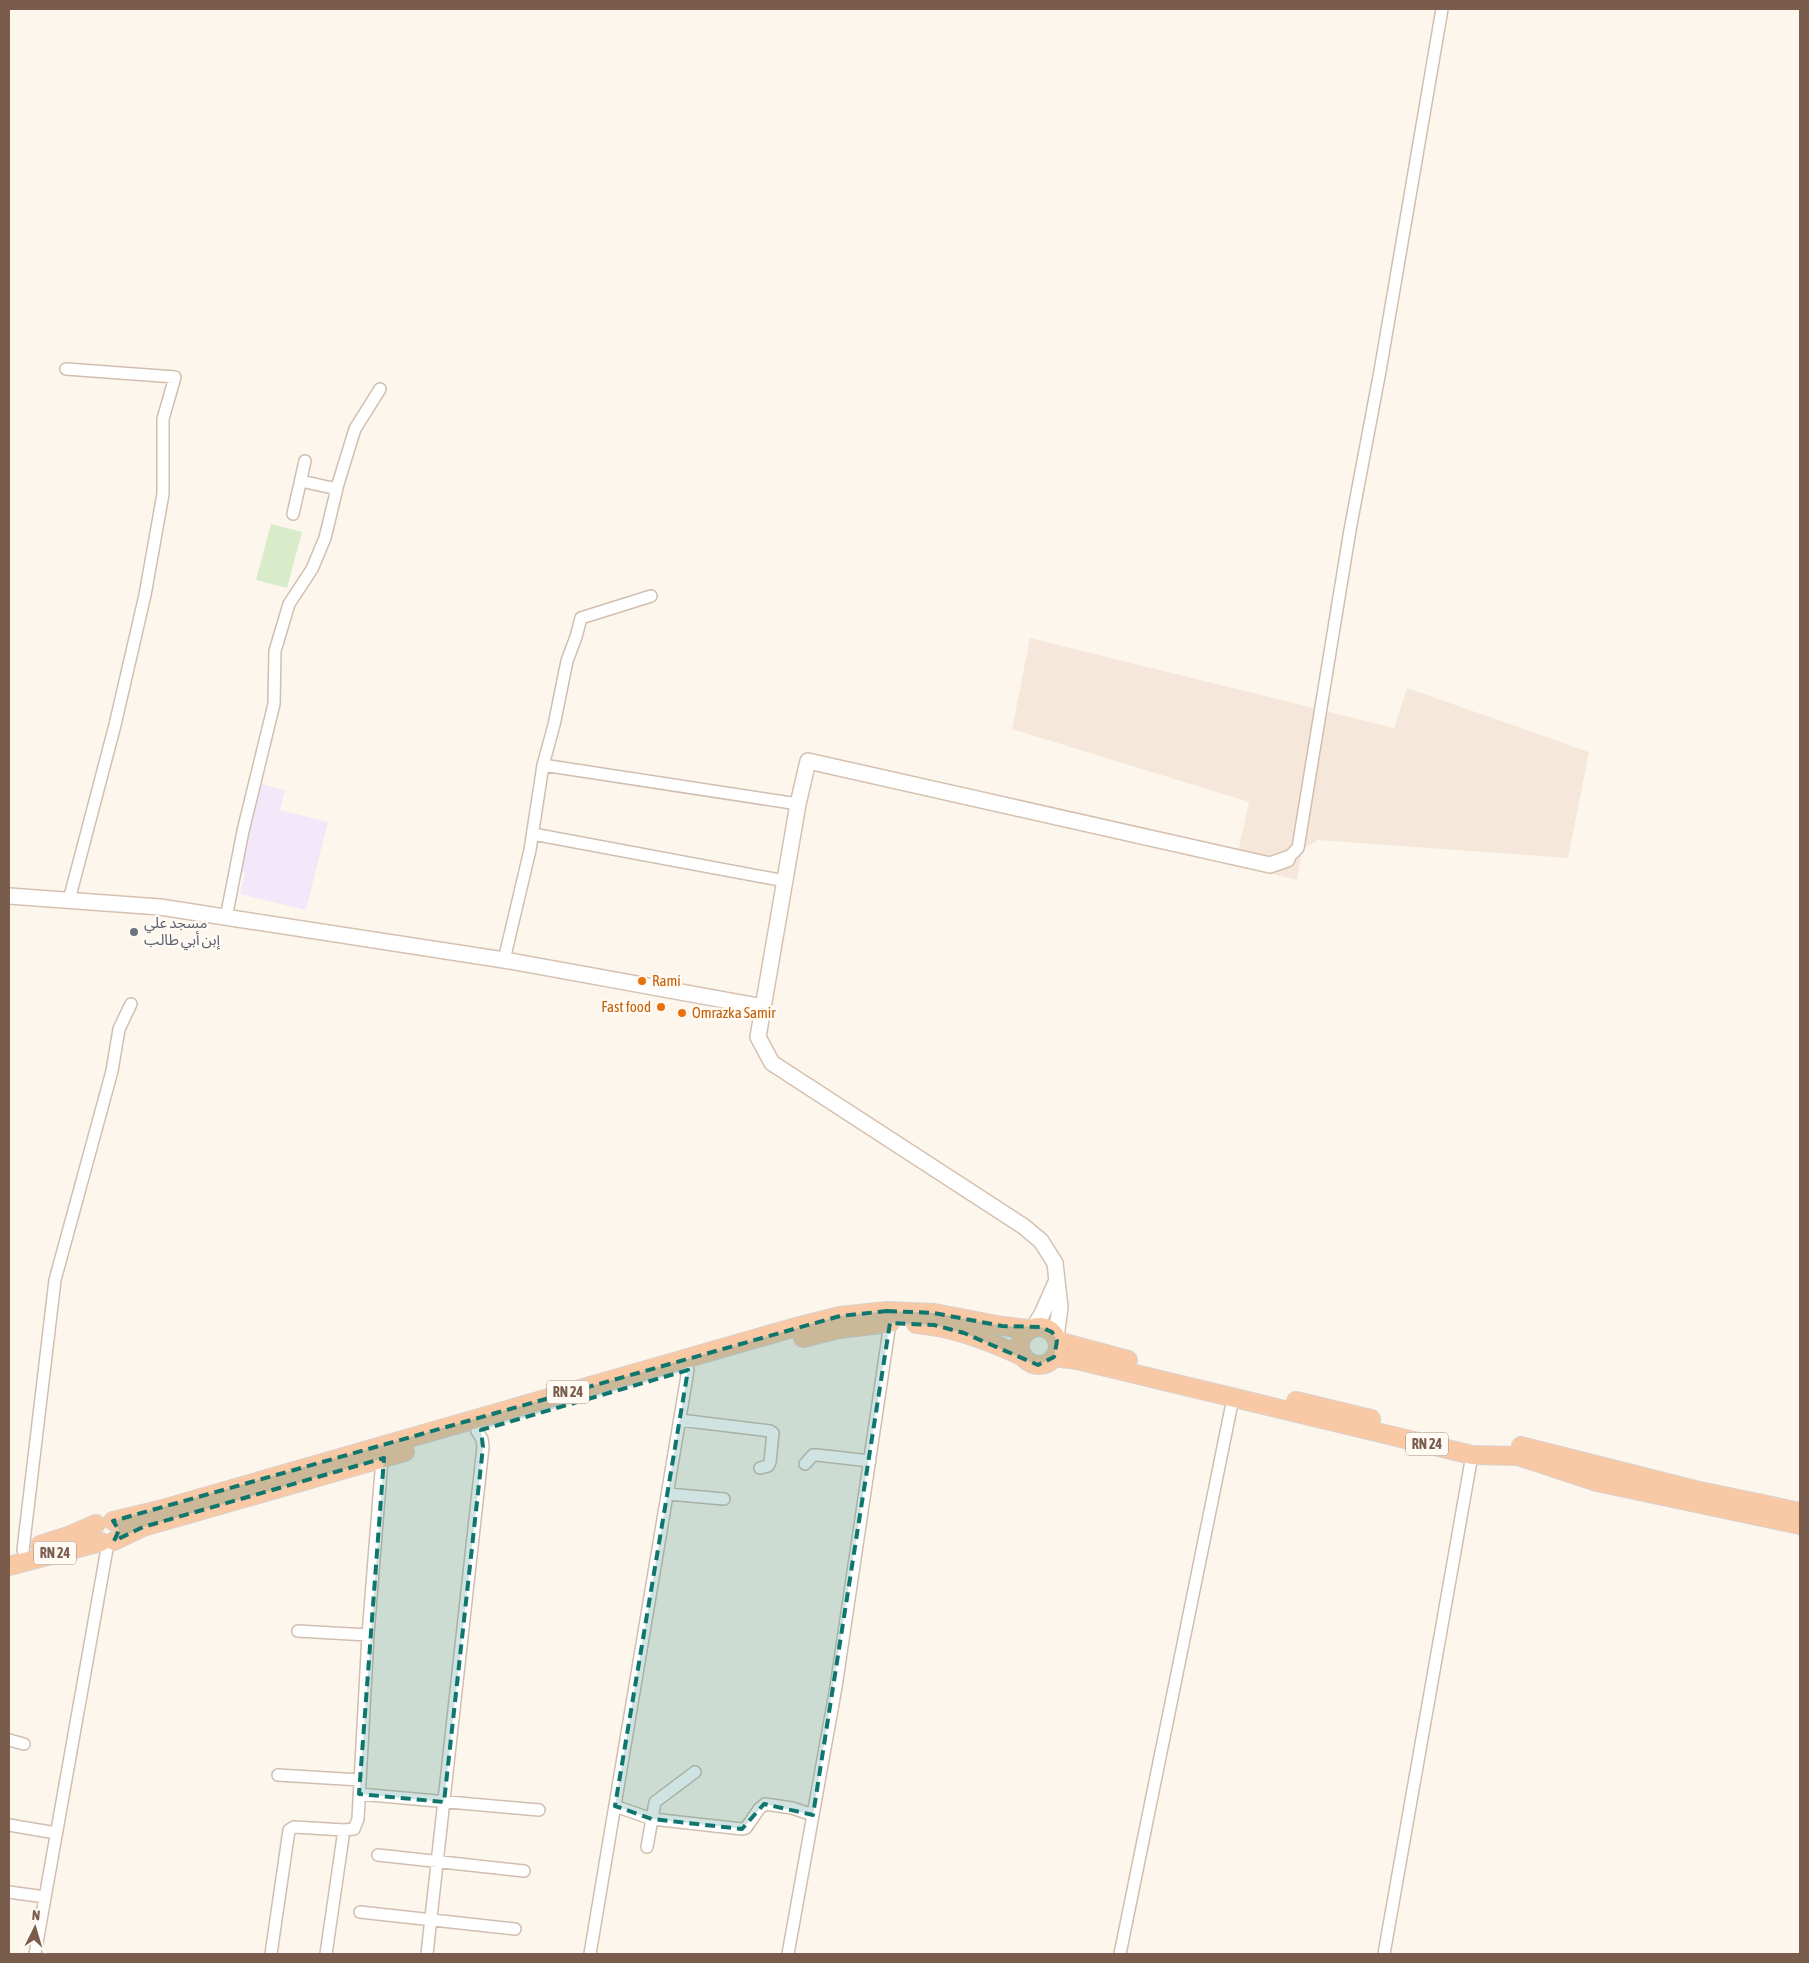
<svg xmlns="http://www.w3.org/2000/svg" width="1809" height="1963" font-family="'Asap Condensed','Noto Sans Arabic',sans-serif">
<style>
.residential{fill:#f5e8da}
.education{fill:#f3e8fa}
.grass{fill:#d8ecc9}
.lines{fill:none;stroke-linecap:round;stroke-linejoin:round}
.minor-casing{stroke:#d1beb0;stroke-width:14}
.secondary-casing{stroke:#d6c0b0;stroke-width:18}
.trunk-casing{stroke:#dad1cd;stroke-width:20}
.minor{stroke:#fff;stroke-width:11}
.secondary{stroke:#fff;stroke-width:15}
.trunk{stroke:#f9c8a4;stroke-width:18}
.marked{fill:#0f766e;fill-opacity:0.2;stroke:#0f766e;stroke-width:4;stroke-dasharray:10 6;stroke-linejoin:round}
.worship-dot{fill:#6b7280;stroke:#fffaf3;stroke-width:2}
.food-dot{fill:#e8710a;stroke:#fffaf3;stroke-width:2}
.labels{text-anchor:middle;stroke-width:5;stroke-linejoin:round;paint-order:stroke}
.shield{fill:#fffaf3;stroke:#a28b7f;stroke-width:1}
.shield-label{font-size:14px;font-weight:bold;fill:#7a5c4d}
.worship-label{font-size:15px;fill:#5b616d;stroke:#fffaf3;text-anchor:start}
.food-label{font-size:15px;fill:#c56008;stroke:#fffaf3;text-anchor:start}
</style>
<rect width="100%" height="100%" fill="#fdf6ec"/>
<path class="residential" d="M1030,638L1394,728L1407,688L1589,752L1568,858L1318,840L1302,850L1297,880L1235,865L1249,802L1012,729Z"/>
<path class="education" d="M261,784L285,790L280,810L328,822L306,910L240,894L245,873L239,871Z"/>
<path class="grass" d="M271,524L302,532L287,588L256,580Z"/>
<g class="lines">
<g class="minor-casing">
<path id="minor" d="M66,369L175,377L163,419V494L145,595L115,725L69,900
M301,481L337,489
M293,514L305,461
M543,765L798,804
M533,834L785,881
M1287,859L1298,848L1350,530L1380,371L1442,9
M226,918L243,831L274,704L275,651L289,604L312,569L325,538L338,484L355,429L380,389
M504,960L530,850L543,765L554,725L567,661L576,637L581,618L651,596
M680,1420L770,1431L773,1433L770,1462L768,1466L760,1468
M805,1464L813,1455H817L870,1461
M668,1494L724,1499
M23,1550L55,1280L112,1071L119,1029L131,1004
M298,1631L368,1635
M9,1740L24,1744
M278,1775L360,1780
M359,1794L539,1810
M615,1806L652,1819L742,1829L746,1828L759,1809L765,1804L792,1808L813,1815
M9,1825L56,1833
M647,1847L655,1802L695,1772
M378,1855L524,1871
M9,1892L45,1897
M360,1912L515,1929
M35,1954L108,1543
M271,1954L289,1830L294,1827L344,1830
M326,1954L344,1830L354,1829L358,1819L368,1635L382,1459
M427,1954L483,1447L482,1439L477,1431
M590,1954L688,1370
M788,1954L836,1687L890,1323
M1120,1954L1233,1398
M1384,1954L1472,1455"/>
</g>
<g class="secondary-casing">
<path id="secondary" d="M9,896L160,907L504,960L763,1007
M1034,1327L1042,1314L1057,1280
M1056,1337L1060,1307L1055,1263L1041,1241L1023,1226L772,1063L758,1037L798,804L808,761L1270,865L1287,859"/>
</g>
<g class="trunk-casing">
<path id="trunk" d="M916,1324C954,1327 988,1341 1022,1356
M1020 1346a19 19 0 1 1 38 0a19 19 0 1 1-38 0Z
M803,1338L839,1329L890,1323
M1057,1341L1128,1360
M1054,1357L1077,1360L1472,1455L1518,1456L1597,1482L1800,1525
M1296,1401L1371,1419
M1521,1446L1695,1490L1800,1512
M113,1521L159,1510L796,1327L840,1316L887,1311L934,1313L1002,1326L1028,1329
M114,1541L143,1527L405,1452
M40,1545L68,1536L96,1524
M9,1566L101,1542"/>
</g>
<use href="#minor" class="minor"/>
<use href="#secondary" class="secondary"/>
<use href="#trunk" class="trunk"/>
</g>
<path class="marked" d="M887,1311L934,1313L1002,1326L1040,1327L1052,1332L1057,1341L1054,1357L1038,1365L964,1333L934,1325L890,1323L813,1815L764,1804L742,1829L652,1819L615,1806L688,1370L481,1430L483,1447L444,1802L359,1794L384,1458L143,1527L114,1541L119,1530L113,1521L840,1316Z"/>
<circle class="worship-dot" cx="134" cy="932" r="5"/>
<g class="food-dot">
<circle cx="642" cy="981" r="5"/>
<circle cx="661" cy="1007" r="5"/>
<circle cx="682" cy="1013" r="5"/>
</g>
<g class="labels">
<g class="shield">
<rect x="547" y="1380.5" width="42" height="23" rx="4"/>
<rect x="1406" y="1432.5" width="42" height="23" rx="4"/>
<rect x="34" y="1541.5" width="42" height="23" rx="4"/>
</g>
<g class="shield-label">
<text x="568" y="1397">RN 24</text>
<text x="1427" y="1449">RN 24</text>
<text x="55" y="1558">RN 24</text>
</g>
<g class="worship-label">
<text x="144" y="928">مسجد علي<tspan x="144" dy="17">إبن أبي طالب</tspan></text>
</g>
<g class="food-label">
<text x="652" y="986">Rami</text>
<text x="651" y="1012" text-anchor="end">Fast food</text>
<text x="692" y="1018">Omrazka Samir</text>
</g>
</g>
<rect width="1809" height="1963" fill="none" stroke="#7a5c4d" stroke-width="20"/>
<g transform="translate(35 1928) rotate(5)" stroke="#fffaf3" stroke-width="4" paint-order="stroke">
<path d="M0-4L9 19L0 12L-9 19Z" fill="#7a5c4d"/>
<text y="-8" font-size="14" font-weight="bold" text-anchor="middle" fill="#7a5c4d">N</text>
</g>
</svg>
